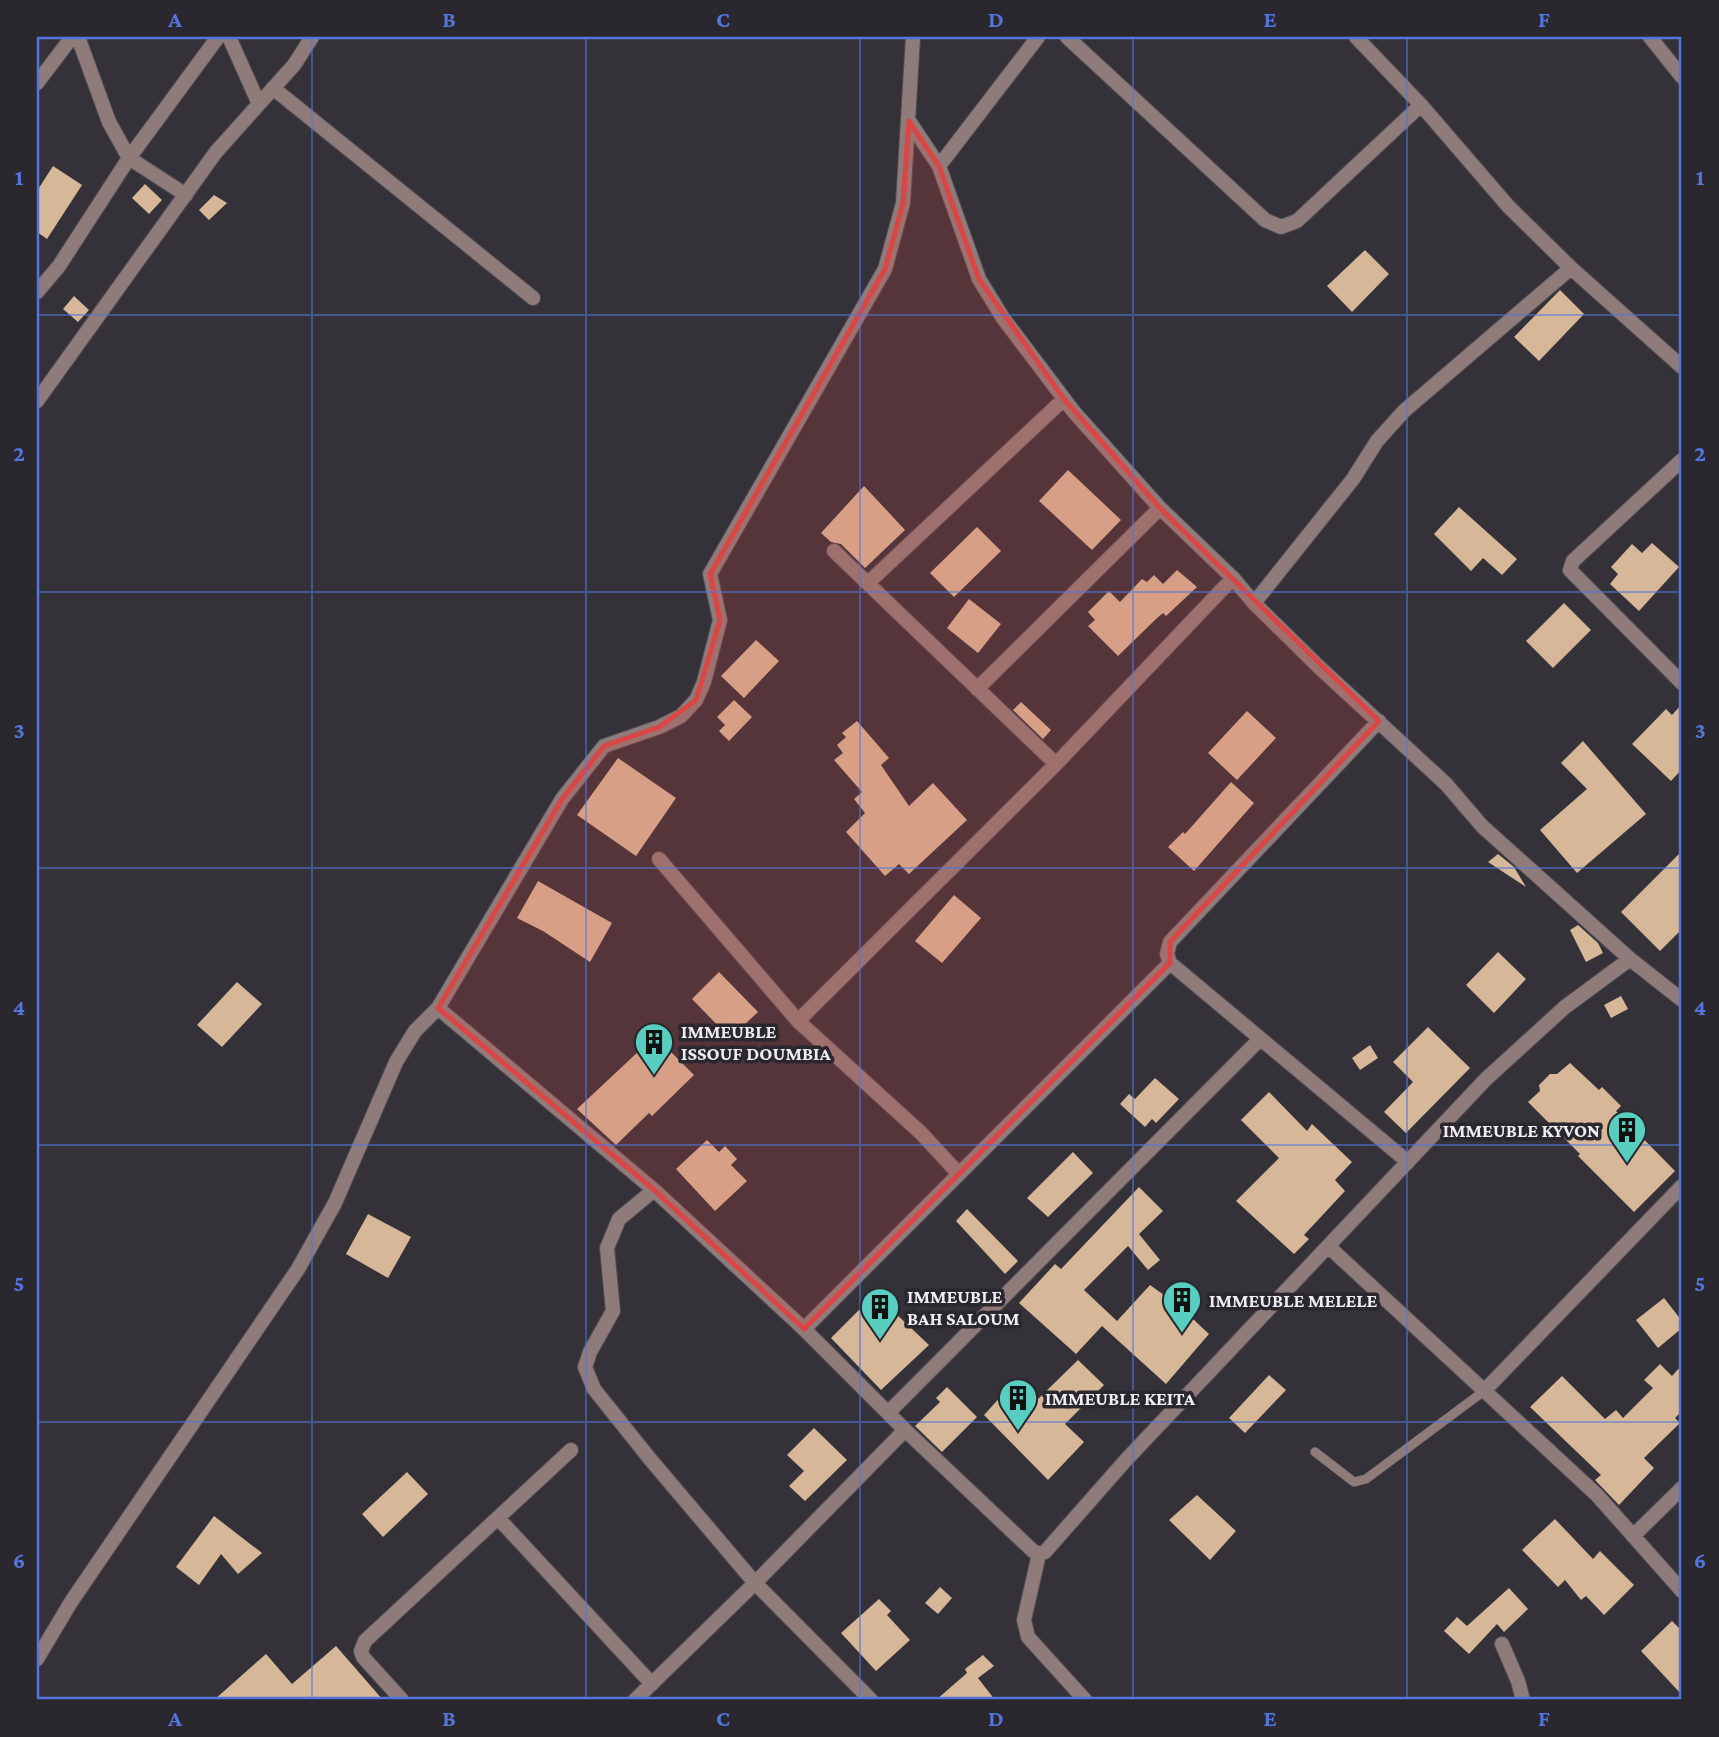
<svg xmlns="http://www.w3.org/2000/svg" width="1719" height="1737" font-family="'Crimson Pro',serif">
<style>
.building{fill:#d6b797}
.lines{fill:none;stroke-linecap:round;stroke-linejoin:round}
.lane-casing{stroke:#524f56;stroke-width:10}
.street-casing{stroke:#524f56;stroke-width:16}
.lane{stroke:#8f7b79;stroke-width:9}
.street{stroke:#8f7b79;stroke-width:14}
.marked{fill:#da4646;fill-opacity:0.2;stroke:#da4646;stroke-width:5;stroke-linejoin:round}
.grid{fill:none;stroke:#5276de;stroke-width:2;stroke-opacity:0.55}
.labels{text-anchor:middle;stroke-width:7;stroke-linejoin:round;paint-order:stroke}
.poi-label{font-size:19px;font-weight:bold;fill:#efedf1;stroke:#2a272e;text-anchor:start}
.neatline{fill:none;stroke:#5276de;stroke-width:2.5}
.grid-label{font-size:23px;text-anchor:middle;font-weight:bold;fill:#5276de}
</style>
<rect width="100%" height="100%" fill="#343138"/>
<path class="building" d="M53,166L82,185L47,239L37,232V191Z
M145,184L162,200L149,214L132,198Z
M214,195L227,203L209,220L199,210Z
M1365,250L1389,274L1352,312L1327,286Z
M1560,290L1584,314L1539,361L1514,337Z
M74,296L89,310L78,322L63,309Z
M1068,470L1121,520L1092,550L1039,501Z
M864,486L905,530L865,568L841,544L831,542L821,533Z
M1459,507L1517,559L1502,575L1483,558L1471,571L1434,534Z
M977,527L1001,551L954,597L930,573Z
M1652,543L1679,567L1639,611L1610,584L1618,574L1611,567L1632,544L1642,553Z
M1177,570L1197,587L1166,616L1163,613L1156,619L1118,656L1088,626L1095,620L1088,612L1109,591L1120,602L1142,579L1147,582L1154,575L1163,584Z
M969,599L1001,624L978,653L947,628Z
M1564,603L1591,630L1553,668L1526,641Z
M756,640L779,661L744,698L721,676Z
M734,700L752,717L729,741L719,731L725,725L717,717Z
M1021,702L1051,730L1043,739L1013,710Z
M1682,704V769L1671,781L1632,744L1666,709L1672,715Z
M1247,711L1276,738L1237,780L1208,753Z
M857,721L889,758L881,765L909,806L933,783L967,820L909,874L899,864L885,876L846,832L865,813L854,799L862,792L834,760L843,753L837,745L846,737L842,733Z
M1583,741L1646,814L1577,873L1540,830L1587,789L1561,763Z
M618,758L676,798L636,856L577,815Z
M1231,782L1254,803L1194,871L1168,847L1183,832L1185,834Z
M1682,851V929L1660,951L1621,912Z
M1498,854L1514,867L1526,887L1488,862Z
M538,881L612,923L590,962L543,931L517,918Z
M954,895L981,918L942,963L915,941Z
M1578,925L1598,943L1603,953L1586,962L1570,930Z
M1498,952L1526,979L1494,1013L1466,985Z
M719,972L758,1012L730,1038L692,999Z
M237,982L262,1004L222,1047L197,1025Z
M1621,996L1628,1009L1611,1018L1604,1005Z
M1428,1027L1470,1068L1406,1133L1384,1112L1413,1082L1393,1062Z
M655,1036L694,1075L652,1116L649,1113L616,1145L577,1109Z
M1370,1045L1378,1058L1360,1070L1352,1058Z
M1570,1063L1599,1090L1602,1087L1621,1106L1616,1111L1675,1171L1634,1212L1578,1156L1580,1154L1528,1102L1540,1091L1539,1085L1550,1074H1557Z
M1155,1078L1179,1099L1156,1123L1152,1119L1145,1127L1120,1104L1129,1094L1135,1099Z
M1269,1092L1307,1131L1312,1124L1352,1162L1335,1180L1345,1191L1304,1235L1309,1239L1294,1254L1236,1201L1279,1158L1241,1120Z
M707,1140L719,1152L725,1146L737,1159L731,1165L747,1181L715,1211L676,1169Z
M1073,1152L1093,1173L1048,1217L1027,1198Z
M1139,1187L1163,1211L1139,1234L1160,1260L1148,1270L1128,1246L1084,1290L1117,1321L1150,1285L1178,1305L1209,1334L1166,1384L1102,1326L1076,1354L1019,1303L1055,1264L1061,1269Z
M967,1209L1018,1261L1005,1274L956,1221Z
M368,1214L411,1237L388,1278L346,1254Z
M875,1294L929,1345L881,1390L831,1338Z
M1664,1298L1682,1321V1328L1658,1348L1636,1320Z
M1078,1360L1104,1385L1065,1424L1084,1442L1048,1480L984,1415L1014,1382L1036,1401Z
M1660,1364L1672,1376L1682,1365V1411L1675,1418L1680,1423L1644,1458L1654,1468L1619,1505L1595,1480L1601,1475L1530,1407L1562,1376L1605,1419L1616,1410L1623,1418L1653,1388L1644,1380Z
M1269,1375L1286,1390L1245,1433L1229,1418Z
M947,1387L977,1417L942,1452L915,1426L940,1402L936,1398Z
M814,1428L847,1460L805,1501L789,1486L804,1471L787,1455Z
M407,1472L428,1494L383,1537L362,1514Z
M1197,1495L1236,1531L1210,1560L1169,1520Z
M214,1516L262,1553L238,1574L221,1554L199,1585L176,1567Z
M1555,1519L1593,1559L1600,1551L1634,1585L1604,1615L1586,1596L1581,1600L1565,1580L1558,1587L1522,1550Z
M940,1587L952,1598L938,1614L925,1603Z
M1509,1588L1528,1609L1504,1632L1497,1624L1469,1654L1444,1631L1457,1617L1467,1626Z
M879,1599L891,1611L887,1615L910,1640L876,1671L841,1633Z
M1672,1621L1682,1631V1695L1641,1651Z
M336,1646L383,1700H214L266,1654L292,1684Z
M983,1655L994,1666L978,1678L995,1700H936L967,1673L965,1669Z"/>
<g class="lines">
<g class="lane-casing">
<path id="lane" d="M1315,1452L1354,1482L1366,1479L1484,1391"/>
</g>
<g class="street-casing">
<path id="street" d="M229,37L259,104
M1067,37L1265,220L1281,227L1297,221L1421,105
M1356,37L1421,105L1508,206L1571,268L1682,367
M1650,37L1682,77
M37,83L72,37
M273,88L533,298
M909,121L939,166L979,279L1003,318L1074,412L1160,508L1233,578L1254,603L1319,667L1446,784L1482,826L1630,959L1682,1000
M939,166L1038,37
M186,195L129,158L218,37
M37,292L59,266L129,158L109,122L78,37
M37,401L216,152L294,65L312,37
M1682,460L1573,561L1570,570L1682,683
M834,551L1056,764
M868,583L1064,399
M1254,603L1353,479L1377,441L1404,411L1571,268
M977,689L1160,508
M1379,721L1170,942L1167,954L1170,963L1408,1162
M659,859L798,1021L921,1133L958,1173
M438,1008L654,1190L804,1329L905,1430L755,1583L635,1700
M798,1021L1056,764L1233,578
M654,1190L619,1219L607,1248L613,1311L590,1352L585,1367L594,1389L650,1459L755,1583L871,1700
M1329,1247L1597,1495L1682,1591
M804,1329L1170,963
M1484,1391L1682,1186
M888,1413L1259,1040
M905,1430L1033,1551L1039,1554L1045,1552L1125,1461L1486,1079L1565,1007L1630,959
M498,1518L652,1684
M1633,1536L1682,1488
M1039,1554L1024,1620L1028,1637L1085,1700
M1502,1644L1518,1681L1523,1700
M37,1659L71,1602L298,1269L335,1203L396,1062L415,1031L438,1008L562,799L604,746L659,727L681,716L696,700L704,682L720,620L710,574L885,269L903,203L913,37
M402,1700L363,1657L361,1651L365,1641L571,1450"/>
</g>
<use href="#lane" class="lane"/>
<use href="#street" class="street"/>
</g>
<path class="marked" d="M909,121L939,166L979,279L1064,399L1160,508L1379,721L1170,942V963L804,1329L654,1190L438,1008L562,799L604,746L659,727L696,700L720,620L710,574L885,269L903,203Z"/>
<path class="grid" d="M312,37V1700M586,37V1700M860,37V1700M1133,37V1700M1407,37V1700M37,315H1682M37,592H1682M37,868H1682M37,1145H1682M37,1422H1682"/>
<defs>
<g id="building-pin" transform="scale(2.0125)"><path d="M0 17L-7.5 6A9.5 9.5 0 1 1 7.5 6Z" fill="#58cec0" stroke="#2a272e"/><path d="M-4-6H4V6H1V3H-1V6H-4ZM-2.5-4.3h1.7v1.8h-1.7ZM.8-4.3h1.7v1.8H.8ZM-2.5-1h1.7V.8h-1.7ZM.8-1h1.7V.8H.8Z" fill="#111"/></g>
</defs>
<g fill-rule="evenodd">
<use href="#building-pin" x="654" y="1042"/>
<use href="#building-pin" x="1627" y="1130"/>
<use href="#building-pin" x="1182" y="1300"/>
<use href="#building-pin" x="880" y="1307"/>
<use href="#building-pin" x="1018" y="1398"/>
</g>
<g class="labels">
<g class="poi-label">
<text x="681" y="1038">IMMEUBLE<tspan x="681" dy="22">ISSOUF DOUMBIA</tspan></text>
<text x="1600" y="1137" text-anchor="end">IMMEUBLE KYVON</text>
<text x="907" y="1303">IMMEUBLE<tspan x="907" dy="22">BAH SALOUM</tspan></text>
<text x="1209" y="1307">IMMEUBLE MELELE</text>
<text x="1045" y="1405">IMMEUBLE KEITA</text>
</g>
</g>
<rect width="1719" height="1737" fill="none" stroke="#2a272e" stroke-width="77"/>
<rect x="38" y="38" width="1642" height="1660" class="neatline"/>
<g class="grid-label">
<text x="175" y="27">A</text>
<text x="449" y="27">B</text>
<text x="723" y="27">C</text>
<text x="996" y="27">D</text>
<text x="1270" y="27">E</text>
<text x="1544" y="27">F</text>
<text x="19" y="185">1</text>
<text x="1700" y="185">1</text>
<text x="19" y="461">2</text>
<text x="1700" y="461">2</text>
<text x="19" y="738">3</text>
<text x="1700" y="738">3</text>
<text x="19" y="1015">4</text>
<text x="1700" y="1015">4</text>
<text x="19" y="1291">5</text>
<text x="1700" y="1291">5</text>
<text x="19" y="1568">6</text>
<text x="1700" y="1568">6</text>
<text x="175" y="1726">A</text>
<text x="449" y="1726">B</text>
<text x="723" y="1726">C</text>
<text x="996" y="1726">D</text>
<text x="1270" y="1726">E</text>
<text x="1544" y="1726">F</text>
</g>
</svg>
